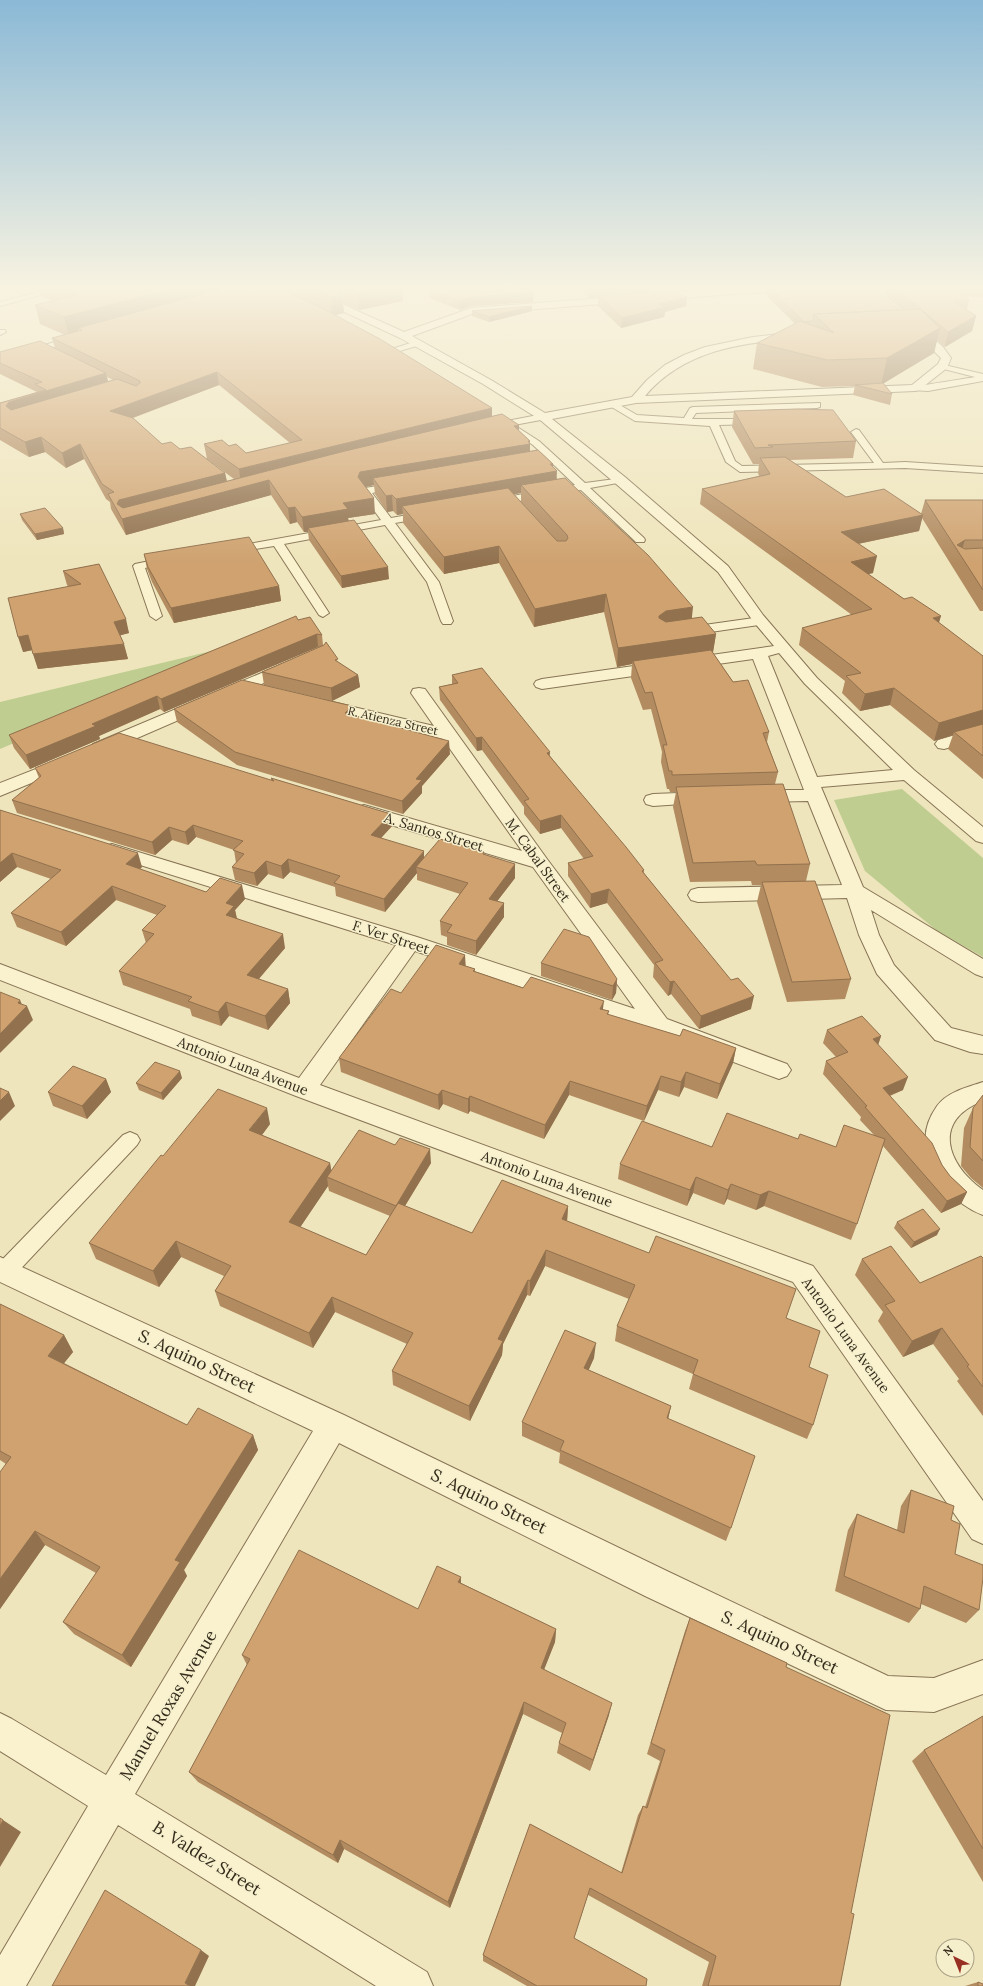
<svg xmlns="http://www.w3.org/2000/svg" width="983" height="1986" font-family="Lora,serif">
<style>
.green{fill:#bfcd90}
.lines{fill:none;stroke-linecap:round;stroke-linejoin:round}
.service-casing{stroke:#877555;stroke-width:2}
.minor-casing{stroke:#877555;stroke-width:2}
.service{fill:#faf2cf;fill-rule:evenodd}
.minor{fill:#faf2cf;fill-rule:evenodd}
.wall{fill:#b28b60;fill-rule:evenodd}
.shaded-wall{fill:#91714e}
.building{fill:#cfa270;stroke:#91714e}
.labels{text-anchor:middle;stroke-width:3;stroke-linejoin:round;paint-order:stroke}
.far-street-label{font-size:12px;fill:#352a1b;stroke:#f6efcc}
.street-label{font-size:14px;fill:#352a1b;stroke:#f6efcc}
.near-street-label{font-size:17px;fill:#352a1b;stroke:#f6efcc}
</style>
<rect width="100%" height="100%" fill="#efe5bc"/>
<path class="green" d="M253,641L0,749V702Z
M902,789L983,858V957L936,930L865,871L834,800Z"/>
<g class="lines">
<g class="service-casing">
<path id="service" d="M62,286H74L0,306V302Z
M0,330H5L6,332L0,335Z
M77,336L81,338L80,340L0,362V357Z
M417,341H420V345L393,353L400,357V361H394L382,352Z
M940,364L983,374V381L928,391L912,390L911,388C913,386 966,379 975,377L940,368Z
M613,401L637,415L684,418L690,408L693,407L820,403V407L817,408L696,413L692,419H758V423L755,424L719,425L735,461L742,466L874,463L851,432L856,429L859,430L883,463L905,462L983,467V473L905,468L740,472L726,462L710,426L635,421L610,406L609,404Z
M543,414L548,417L546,419L514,425L539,441L585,483L623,478L625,480L623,482L590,488L644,538L645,540L644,542H636L581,490L496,505L492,504L491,502L496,499L575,485L533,445L505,427L492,430L487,427L492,424Z
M396,483L401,486L400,488L372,493L391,518L424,512L429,515L424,518L395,523L439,582L453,621L451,624H443L441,621L427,582L385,525L284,544L329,613L323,617L319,615L274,546L232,553L227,550L232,547L381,520L360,491L365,488Z
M169,557L173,558L174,560L173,562L145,568L162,616L156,620L150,616L133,566L135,564Z
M761,617L767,621L765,624L690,635L684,631L690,627Z
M130,1132L137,1135L140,1140L137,1145L12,1278L5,1280L0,1278V1262L123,1135Z"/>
</g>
<g class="minor-casing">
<path id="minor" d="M289,286H302L404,332L471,308L747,287L871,286L866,289L747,293L472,314L412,336L491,380L545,413L632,397L647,380L665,365L684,355L705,347L753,337L798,332L803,335L798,338C741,343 684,350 645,396L912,385L938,364L941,358L910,328L909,326L910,324H918L943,347L951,358L947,368L919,390L915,391L636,403L552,419L625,477L728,566L763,615L817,678L914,770L983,827V843L976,841L904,780L821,787L863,887L983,959V977L975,974L871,910L879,935L894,965L951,1028L983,1036V1054L970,1052L935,1040L877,974L859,935L847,898L698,902L691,900L688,895L691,890L698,888L842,885L808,801L758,802L751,800L749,796L751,792L758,790H804L753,659L542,689L536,687L534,684L536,681L542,679L774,646L753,621L718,572L615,483L539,419L483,384L400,338ZM779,653L805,684L893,770L817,777L768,656Z
M290,661L296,663L298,666L296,669L105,752L99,753L93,752L90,748L93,744Z
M419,688L425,689L547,859L667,1019L787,1064L791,1070L787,1076L779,1079L651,1031L415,951L320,1085L813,1266L983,1501V1544L972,1539L793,1282L296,1096L0,980V964L299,1078L396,945L105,854L102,850L105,846L112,844L417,937L635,1009L533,867L357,815L355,811L357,807L364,805L522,851L443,739L318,709L316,705L318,701L324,700L434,726L411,693L413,689Z
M983,727V738L944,749L938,748L935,744L938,740Z
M64,758L70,759L73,763L70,767L0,796V783Z
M705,792L712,794L714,798L712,802L653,806L646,804L644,800L646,796L653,794Z
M983,1082V1101C932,1120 946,1164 983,1190V1215C955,1205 929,1174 926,1143C924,1130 930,1116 937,1106C947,1092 968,1087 983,1082Z
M0,1257L344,1415L669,1572L888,1676L934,1678L983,1660V1694L934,1712L886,1710L645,1596L339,1443L135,1794L427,1972L433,1986H376L118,1825L26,1986H0V1955L88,1806L0,1751V1713L12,1719L106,1775L313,1431L0,1282Z"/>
</g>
<use href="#service" class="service"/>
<use href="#minor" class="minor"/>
</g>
<path class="wall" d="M38,286H402L403,301L359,310L343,303L344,313L335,315L492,417L519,425V431L530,441V452L553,467L557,479L692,618L716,634L713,652H712L769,732L767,742L778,772L775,784L810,864L806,881L851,979L845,999L787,1002L757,902L761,885H752L751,881L690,882L673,807L676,792H670L669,789H667L661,762L662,752L651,709L643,710L631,678L632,664L617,667L604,612L534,627L499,563L444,574L403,523V514L397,515L393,511L387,512L375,494L374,485L365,487L375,514L348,518L349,521L389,579L342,588L309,540L308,532H304L297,522L290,524L271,495L126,535L111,509L110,502L106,499L84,459L66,468L45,452L29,457L0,440V403L37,392L0,374V352L55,348L52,338L65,335L40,324L35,305L52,301L41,296ZM107,377L113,380L108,381ZM219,385L290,443L246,453L229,446L204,444L207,459L234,479L227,481L225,473L180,449L162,444L133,418ZM521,493V502L514,494Z
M582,286H650L649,293L686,306L665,312L664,317L621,328L598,306V297L589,298L581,290Z
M766,286H823L825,290L900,310H902L885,296L887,286H983V298L964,296L969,300L967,310L976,316L972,331L945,347L937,340L934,353L883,383L892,394L890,405L853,395L855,386L822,387L753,369L757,343L795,324L765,294Z
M429,289L534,292L533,302L471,306L460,310L429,298Z
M472,311H532L489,322L472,316Z
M734,411L856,441L853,458L790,460L846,497L921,514L925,500H983V611H980L922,518L919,531L858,544L873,573L868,574L939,623L983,656V779L948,749L953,735L934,741L890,705L860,711L842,693L845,681L799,645L802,628L852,615L700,504L702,489L759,476L758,473L759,464H753L732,427Z
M20,514L63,528L64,534L37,540L22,520Z
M144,554L279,586L281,601L174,623L152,582L147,569Z
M99,564L129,633L120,635L128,659L38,669L32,650L23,652L69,587L67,585L63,571Z
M298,620L322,635L323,645L338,662L358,675L360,687L332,701L264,685L262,672L319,647H318L164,712L160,709L99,736L100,739L30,769L14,748L9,735Z
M452,675L550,756L644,870V873L751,1009L699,1029L671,994L668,996L653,977L654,965L607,903L590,908L568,876V863L584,859L561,828L540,834L524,814V807L482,750L477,751L440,700L439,687L452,684Z
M174,709L353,715L450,754L422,786V793L403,814L237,765L177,722Z
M35,768L271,780V778L391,814L392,826L381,838L424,858L484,854L515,878L497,901L504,917L476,955L447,945V937L441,935L440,921L460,894L417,880V873L385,912L336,896L335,887L290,872L283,879L268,874L257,886L235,880L232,867L236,863L234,850L196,837L188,845L172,840L155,855L17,813L12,800L39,778Z
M0,810L142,867L140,869L206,892L245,899L235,910L237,918L285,948L259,979L288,989L290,1003L268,1030L229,1016L221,1026L192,1016L190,1009L123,985L119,971L146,943L142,930L157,915L116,900L66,946L17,927L11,913L51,879L17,867L0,882Z
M541,963L617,979L616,993L612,1000L541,976Z
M466,966L475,969V972L523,988L609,1011L608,1015L680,1036L736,1048L733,1063L717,1099L684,1087L679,1097L658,1090L644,1121L569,1095L544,1139L470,1111L468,1114L443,1104L439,1110L341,1072L339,1058L401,993Z
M827,1030L881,1036L878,1045L903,1090L890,1096L950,1176L967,1192L961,1204L941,1213L883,1146L857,1224L851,1240L764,1206L756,1210L727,1199L724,1205L693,1193L687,1206L618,1179L620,1164L712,1147L798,1139L836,1147L874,1135L860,1120L861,1117L823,1074L826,1061L836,1057L823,1043Z
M182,1078L163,1100L139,1090L136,1083Z
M106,1079L111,1092L87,1119L53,1106L48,1092Z
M983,1095V1188L971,1178L961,1166L964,1128L973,1108Z
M270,1124L262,1135L330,1163L331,1171L431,1163L405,1206L472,1233L568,1206L567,1221L786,1318L809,1367L813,1425L807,1439L689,1389L693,1374L615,1341L617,1326L629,1299L545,1266L530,1296L527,1295L503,1344L502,1355L470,1421L393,1385L392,1371L407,1344L335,1312L313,1348L220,1306L215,1291L224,1276L181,1257L159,1287L96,1259L89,1243L163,1156ZM328,1186L329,1191L390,1216L366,1255L300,1227Z
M897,1222L937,1235L911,1248L894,1228Z
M983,1258V1416L957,1381L959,1379L933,1344L903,1357L878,1321L883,1312L855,1275L862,1259L920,1283Z
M0,1304L64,1335L73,1352L64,1363L187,1425L253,1435L258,1450L184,1570L187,1576L131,1667L74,1634L63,1622L96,1573L45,1545L0,1609L6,1464L0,1460Z
M594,1358L588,1370L671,1406L668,1418L731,1528L726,1541L559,1463L560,1453L522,1436V1422Z
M911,1490L951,1520L955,1554L979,1610L966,1623L921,1604L920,1609L909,1623L835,1591L848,1530L857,1514L897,1530L901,1506Z
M461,1583L556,1629L555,1642L544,1669L609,1715L590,1771L557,1753L559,1743L562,1733L523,1714L450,1908L344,1849L338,1863L198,1782L189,1772L247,1665L242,1655L418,1609Z
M690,1618L786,1667L851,1913L840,1986H702L709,1962L588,1895L574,1938L646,1986H527L483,1961V1955L530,1824L621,1873L638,1815L643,1806L645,1807L660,1761L647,1754L685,1631Z
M983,1716V1882L912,1761L924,1750Z
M978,1982L983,1986H965Z"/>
<path class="shaded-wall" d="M182,286H252L82,330L78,328L79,334L69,336L64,317Z
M385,286H402L403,301L359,310L358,292Z
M618,286H650L649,293L589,298L590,288Z
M534,292L533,302L471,306L460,310L459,301L471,297Z
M342,295L344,313L332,316L331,297Z
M687,297L686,306L665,312L664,317L621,328L622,318L658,304Z
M532,306V311L489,322V317Z
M976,316L972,331L945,347L948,332Z
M940,328L934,353L881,385L887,358Z
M217,372L219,385L113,425L110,411Z
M106,373L109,387L13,417L6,406L9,402Z
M492,408V422L241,484L239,469Z
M519,425V439L514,426Z
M41,437L45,452L29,457L25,442Z
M530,441V458L373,478L374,485L361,488L358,477L360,472Z
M80,444L84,459L66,468L62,453Z
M553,464V472L557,471L556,487L521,485V493L408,513L402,506L403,514L397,515L396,499Z
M225,473L228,488L123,516L117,504L119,500Z
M269,480L271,495L126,535L122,519Z
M392,495L393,511L387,512L386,496Z
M374,498L375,514L348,518L349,524L308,528V532H304L302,517L343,503Z
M295,507L297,522L290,524L288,508Z
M923,515L919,531L838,548L841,532Z
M63,528L64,534L37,540L35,534Z
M965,540L960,555L957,545Z
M499,546V563L444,574V557Z
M877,556L873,573L847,579L851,562Z
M388,567L389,579L342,588L341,576Z
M279,586L281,601L174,623L171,608Z
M606,594L604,612L534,627L535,609Z
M693,607L691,626L657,634L659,616L666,611Z
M941,616L936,633L933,618Z
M126,619L129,633L118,636L114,622Z
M317,634L318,647L164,712L161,699Z
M716,634L713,652L634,664L633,661L632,664L617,667L618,648Z
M28,635L33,650L23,652L18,637Z
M124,644L128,659L38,669L33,654Z
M358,675L360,687L332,701L331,688Z
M894,688L890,705L860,711L865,694Z
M157,696L160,709L99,736L100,739L30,769L26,755L92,724Z
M352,706L354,719L345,713Z
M983,710V726L954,732L953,735L934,741L939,723Z
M482,737V750L477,751L476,738Z
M449,741L450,754L422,786V793L403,814L402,801L416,779Z
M550,752L549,765L547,753Z
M391,814L392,826L372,848L371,835Z
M561,815V828L540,834V821Z
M193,825L196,837L188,845L185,832Z
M169,827L172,840L155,855L152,842Z
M424,851V864L416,867L417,873L385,912L384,899Z
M12,853L17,867L0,882V863Z
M138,853L142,867L130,878L126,864Z
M288,859L290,872L283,879L281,866Z
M266,861L268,874L257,886L254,873Z
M515,864V878L489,912V899Z
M242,885L245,899L235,910L237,920L226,915V903Z
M112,886L116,900L66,946L61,932Z
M609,889L607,903L590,908L591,894Z
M504,903V917L476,955V941Z
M283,934L285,948L250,989L247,975Z
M465,955L466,970L459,964Z
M617,979L616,993L612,1000L613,986Z
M674,981L671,994L668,996L670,982Z
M288,989L290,1003L268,1030L265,1016Z
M754,996L751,1009L699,1029L701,1016Z
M20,1000L24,1009L27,1006L33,1020L0,1053V1034L18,1003Z
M604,1001L602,1016L600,1009Z
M226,1002L229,1016L221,1026L218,1012Z
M881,1036L877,1048L873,1039Z
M736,1048L733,1063L717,1099L720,1084Z
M180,1071L182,1078L163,1100L161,1093Z
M686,1072L684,1087L679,1097L681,1082Z
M661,1076L658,1090L644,1121L647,1106Z
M908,1077L903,1090L878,1100L883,1088Z
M106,1079L111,1092L87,1119L82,1106Z
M570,1081L569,1095L544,1139L545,1125Z
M442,1090L443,1104L439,1110L438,1095Z
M9,1092L15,1106L0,1121V1101Z
M470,1096V1111L468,1114V1099Z
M267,1108L270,1124L253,1147L249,1130Z
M430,1149L431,1163L397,1219L396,1206Z
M330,1163L333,1180L327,1177L328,1186L293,1238L289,1222Z
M696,1177L693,1193L687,1206L690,1190Z
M731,1184L727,1199L724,1205L728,1190Z
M769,1191L764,1206L756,1210L760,1195Z
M967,1192L961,1204L941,1213L947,1201Z
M568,1206L567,1222L562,1219Z
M940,1229L937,1235L911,1248L914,1242Z
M176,1241L181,1257L159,1287L153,1271Z
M546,1250L545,1266L530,1296V1281Z
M528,1280L527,1295L503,1344L502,1355L470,1421L469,1406L498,1339Z
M332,1297L335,1312L313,1348L309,1333Z
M942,1328L933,1344L903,1357L912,1341Z
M64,1335L73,1352L57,1372L48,1356Z
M596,1343L594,1358L583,1383L584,1368Z
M671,1406L668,1420L667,1418Z
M253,1435L258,1450L184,1570L187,1576L131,1667L122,1655L175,1560Z
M35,1531L45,1545L0,1609V1579Z
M461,1577V1591L458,1582Z
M556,1629L555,1642L540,1680L541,1668Z
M524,1702L523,1714L450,1908L448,1902Z
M612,1703L609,1715L590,1771L593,1760Z
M3,1820L21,1832L0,1867V1826Z
M340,1840L344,1849L338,1863L333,1855Z
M201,1950L209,1956L195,1986H190L185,1983Z"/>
<path class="building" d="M56,286H182L64,317L35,305L78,295Z
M232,286H261L278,288L318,306L380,339L492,408L239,469L204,444L222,440L229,446L236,444L246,453L302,440L217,372L110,411L133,418L162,444L171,442L180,449L191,447L225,473L119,500L117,504L123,508L345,451L502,414L519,425L514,426L530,441H528L530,444L360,472L358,477L374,498L343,503L348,509L302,517L295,507L288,508L269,480L122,519L108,494L114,492L102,484L80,444L62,453L41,437L25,442L0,428V403L46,390L35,384L42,382L0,363V352L40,341L106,373L9,402L6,406L11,410L117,379L136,386L140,383V381L52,338L82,330L78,328Z
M308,286H323L342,295L331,297Z
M345,286H385L358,292Z
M441,286H518L534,292L471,297L459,301L429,289Z
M587,286H618L590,288Z
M768,286H823L825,290L872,287L900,310L814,314L813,321L804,322Z
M893,286H950L969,300L954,301L976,316L948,332Z
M671,291L687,297L658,304L665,307L622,318L599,296Z
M532,306L489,317L472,311Z
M920,309L940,328L887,358L827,360L757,343L800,321L834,333L814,314Z
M883,383L892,394L855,385Z
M796,409L833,410L856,441L768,445L773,447L755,448L734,411Z
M538,450L553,464H550L557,471L396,499L392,495L386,496L373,478Z
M785,457L846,497L884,489L923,515L841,532L877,556L851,562L904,599L912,597L941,616L933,618L983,656V710L939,723L894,688L865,694L846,676L861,673L802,628L872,609L702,489L770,474L760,458Z
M565,478L648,555L693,607L666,611L659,616V618L666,622L702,617L716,634L618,648L606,594L535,609L499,546L444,557L402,506L508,488L557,541H566L568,538L567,535L521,485Z
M925,500H983V540H965L957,545L965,549L983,548V590Z
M45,508L63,528L35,534L20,514Z
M354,520L388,567L341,576L308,528Z
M249,537L279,586L171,608L148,567L144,554Z
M99,564L126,619L114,622L124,644L33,654L28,635L18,637L8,598L81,584L63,571Z
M296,616L298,620L310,617L322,635L317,634L161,699L157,696L92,724L96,726L26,755L9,735Z
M326,642L338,659L335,660L358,675L331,688L262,672L324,645Z
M711,650L733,682L748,680L769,732L763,733L778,772L672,775V771H669L663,745H667L652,692L645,693L633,661Z
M482,668L550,752L547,753L626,847L644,870L642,871L731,980L738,978L754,996L701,1016L674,981L670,982L655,963L663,960L609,889L591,894L568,863L593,856L561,815L540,821L524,801L529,799L482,737L476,738L439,687L458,683L452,675Z
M242,680L352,706L345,713L449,741L416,779L422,780L402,801L235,752L174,709Z
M983,724V756L954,732Z
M119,733L274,781L271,778L391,814L371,835L424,851L384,899L334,883L340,876L288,859L281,866L266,861L254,873L232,867L244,854L233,850L243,841L193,825L185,832L169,827L152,842L12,800L41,776L35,768Z
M783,784L810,864L757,865L755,861L693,863L676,787Z
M0,810L138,853L126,864L206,892L220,878L242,885L226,903L234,906L226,915L283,934L247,975L288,989L265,1016L226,1002L218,1012L188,1001L192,997L119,971L154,934L142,930L166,906L112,886L61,932L11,913L61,870L12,853L0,863Z
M440,839L484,852L483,854L515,864L489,899L504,903L476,941L447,932L452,925L440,921L468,883L416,867Z
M815,881L851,979L792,982L762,882Z
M564,929L589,937L617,979L613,986L541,963Z
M436,945L465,955L459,964L475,969L473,971L523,988L531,977L604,1001L600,1009L609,1011L607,1014L680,1036L683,1029L736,1048L720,1084L686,1072L681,1082L661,1076L647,1106L570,1081L545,1125L470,1096L468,1099L442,1090L438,1095L339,1058L391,989L401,993Z
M0,992L20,1000L18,1003L27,1006L0,1034Z
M862,1016L881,1036L873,1039L908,1077L883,1088L932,1143L942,1165L950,1176L967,1192L947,1201L865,1107L867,1106L826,1061L848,1052L827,1030Z
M155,1062L180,1071L161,1093L136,1083Z
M73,1066L106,1079L82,1106L48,1092Z
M0,1088L9,1092L0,1101Z
M218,1089L267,1108L249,1130L330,1163L289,1222L366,1255L398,1203L472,1233L502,1180L568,1206L562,1219L649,1253L656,1236L796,1289L786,1318L820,1331L809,1367L828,1375L813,1425L693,1374L698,1360L617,1326L635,1285L546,1250L530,1281L528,1280L498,1339L503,1341L469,1406L392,1371L413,1333L332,1297L309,1333L215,1291L231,1266L176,1241L153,1271L89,1243L161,1155L163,1156Z
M983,1095V1161L970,1147L973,1108Z
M727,1113L798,1139L800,1134L836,1147L844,1125L885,1139L857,1224L769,1191L760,1195L731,1184L728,1190L696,1177L690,1190L620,1164L642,1121L712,1147Z
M359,1130L395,1145L400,1138L430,1149L396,1206L327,1177Z
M923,1209L940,1229L914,1242L897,1222Z
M891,1246L920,1283L981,1256L983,1258V1387L967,1366L969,1365L942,1328L912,1341L885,1305L895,1301L862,1259Z
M0,1304L64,1335L48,1356L187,1425L198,1408L253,1435L175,1560L180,1562L122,1655L63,1622L100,1567L35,1531L0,1579V1472L11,1457L0,1451Z
M565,1330L596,1343L584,1368L671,1406L667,1418L755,1456L731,1528L560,1450L564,1441L522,1422Z
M911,1490L954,1506L951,1520L960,1524L955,1554L983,1565V1578L979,1610L924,1586L920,1609L844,1576L857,1514L904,1533Z
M299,1550L418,1609L437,1566L461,1577L458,1582L556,1629L541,1668L612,1703L593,1760L559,1743L566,1723L524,1702L448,1902L340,1840L333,1855L189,1772L250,1659L242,1655Z
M690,1618L787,1663L786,1667L890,1715L851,1913L854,1914L840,1986H708L716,1956L590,1888L574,1938L647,1979L646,1986H537L483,1955L530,1824L622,1873L643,1806L647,1808L665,1750L651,1743Z
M983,1716V1849L924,1750Z
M0,1818L3,1820L0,1826Z
M105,1890L201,1950L185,1983L190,1986H52Z
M978,1982L983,1984V1986H978Z"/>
<linearGradient id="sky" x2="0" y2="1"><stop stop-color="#8bb9d6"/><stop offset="0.51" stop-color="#f8f3e1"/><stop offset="1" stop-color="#f8f3e1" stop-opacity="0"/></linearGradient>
<rect width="983" height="564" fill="url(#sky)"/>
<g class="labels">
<g class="far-street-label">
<text transform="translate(393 721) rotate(13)" y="4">R. Atienza Street</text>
</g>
<g class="street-label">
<text transform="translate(434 832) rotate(17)" y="5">A. Santos Street</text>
<text transform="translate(538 860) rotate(54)" y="5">M. Cabal Street</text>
<text transform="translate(391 937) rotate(18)" y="5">F. Ver Street</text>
<text transform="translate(243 1066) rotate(21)" y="5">Antonio Luna Avenue</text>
<text transform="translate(547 1179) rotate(20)" y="5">Antonio Luna Avenue</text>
<text transform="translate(846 1335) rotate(54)" y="5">Antonio Luna Avenue</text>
</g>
<g class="near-street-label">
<text transform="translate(197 1361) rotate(25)" y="6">S. Aquino Street</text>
<text transform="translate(489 1501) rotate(26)" y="6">S. Aquino Street</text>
<text transform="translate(780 1642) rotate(25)" y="6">S. Aquino Street</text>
<text transform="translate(168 1705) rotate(-59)" y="6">Manuel Roxas Avenue</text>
<text transform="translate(207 1858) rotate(32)" y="6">B. Valdez Street</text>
</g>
</g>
<g transform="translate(955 1958) rotate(317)"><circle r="19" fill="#f6efcc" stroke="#a9a085"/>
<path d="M0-3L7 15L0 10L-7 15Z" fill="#982f23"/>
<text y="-6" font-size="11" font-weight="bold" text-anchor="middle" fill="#352a1b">N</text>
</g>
</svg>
